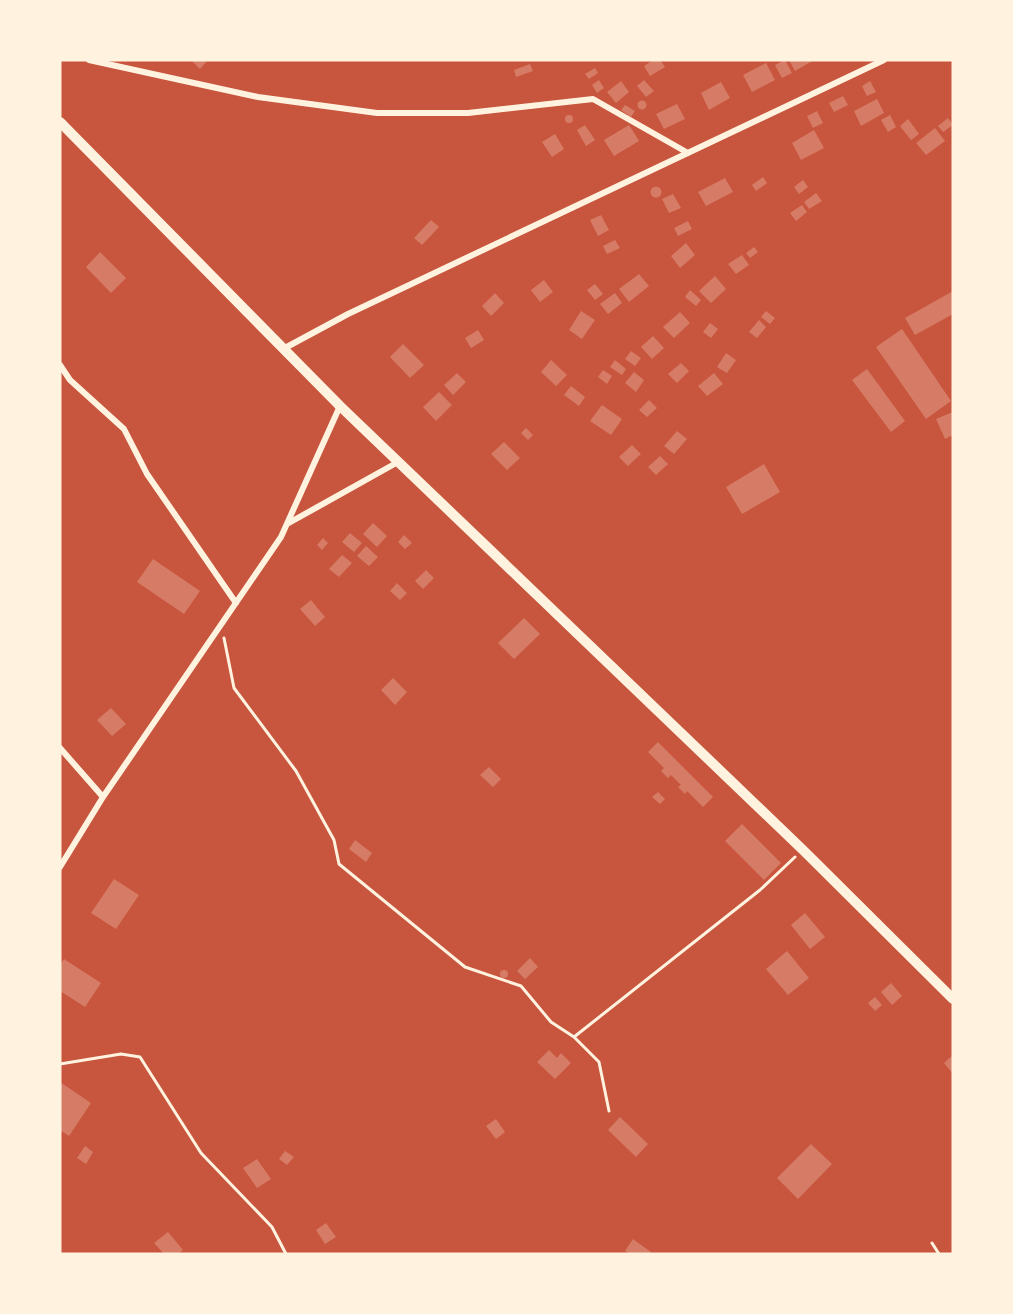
<svg xmlns="http://www.w3.org/2000/svg" width="1013" height="1314" font-family="Rubik,sans-serif">
<style>
.building{fill:#d67c66}
.lines{fill:none;stroke-linecap:round;stroke-linejoin:round}
.path{stroke:#fff3e0;stroke-width:3}
.minor{stroke:#fff3e0;stroke-width:6}
.primary{stroke:#fff3e0;stroke-width:10}
</style>
<rect width="100%" height="100%" fill="#c8553d"/>
<path class="building" d="M191,60H208L200,69Z
M653,60H660L665,67L650,76L644,66Z
M785,60L792,73L782,78L775,65Z
M789,60H814L795,71Z
M766,63L775,80L752,92L743,75Z
M530,64L533,71L516,77L514,70Z
M595,68L598,73L589,79L585,74Z
M599,80L604,88L597,93L592,85Z
M644,80L654,91L646,97L637,86Z
M621,81L629,92L616,103L607,92Z
M870,81L876,92L867,96L862,86Z
M721,82L730,98L709,110L701,93Z
M843,96L848,105L834,112L829,103Z
M877,99L884,113L861,126L854,111Z
M637.5 105a4.5 4.5 0 1 1 9 0a4.5 4.5 0 1 1-9 0Z
M677,104L685,119L664,129L656,114Z
M625,105L635,111L631,117L621,110Z
M817,111L823,123L813,128L807,116Z
M565 119a4 4 0 1 1 8 0a4 4 0 1 1-8 0Z
M890,115L896,127L888,132L881,120Z
M948,118L953,125L943,132L938,126Z
M908,119L919,134L911,140L900,126Z
M585,125L595,140L586,146L577,130Z
M629,125L639,141L614,156L604,140Z
M935,128L945,141L926,155L916,143Z
M814,130L824,148L801,160L792,143Z
M555,134L564,149L552,157L542,142Z
M763,177L767,183L756,191L752,185Z
M725,178L733,192L706,206L698,192Z
M803,180L808,187L799,194L794,187Z
M650.5 192a5.5 5.5 0 1 1 11 0a5.5 5.5 0 1 1-11 0Z
M816,193L822,201L809,209L804,202Z
M673,194L681,208L669,213L662,199Z
M802,205L807,212L796,221L790,213Z
M601,215L609,230L598,236L590,220Z
M431,220L439,227L422,245L414,238Z
M688,221L692,229L678,236L674,228Z
M615,240L620,248L607,254L603,246Z
M686,243L695,255L680,268L671,256Z
M754,247L758,252L750,258L746,253Z
M100,252L126,278L111,293L86,267Z
M742,255L749,265L736,274L728,264Z
M639,274L649,286L629,302L619,289Z
M715,276L726,289L711,303L699,291Z
M544,280L553,292L540,302L531,290Z
M595,284L603,294L595,300L587,290Z
M690,290L701,300L696,306L685,297Z
M953,291V314L915,335L905,318Z
M495,293L504,303L491,316L482,306Z
M615,293L622,303L608,314L600,304Z
M581,311L595,320L582,339L569,330Z
M766,311L775,318L770,324L761,317Z
M680,312L690,323L674,338L663,327Z
M759,320L766,327L757,338L749,332Z
M710,323L718,329L711,338L703,332Z
M902,329L951,401L926,419L876,347Z
M478,330L484,340L471,348L465,338Z
M653,336L664,348L652,359L641,347Z
M403,344L424,365L410,378L390,357Z
M631,351L641,358L635,366L625,359Z
M726,353L736,360L727,373L717,367Z
M551,360L567,375L556,386L541,372Z
M615,360L626,369L622,375L610,367Z
M681,363L689,371L677,383L668,374Z
M867,369L905,421L891,432L852,380Z
M603,370L612,376L607,384L598,377Z
M634,372L644,380L636,392L625,383Z
M457,373L466,382L453,395L444,385Z
M714,373L723,384L707,396L698,386Z
M571,386L585,397L579,406L564,395Z
M439,392L452,405L436,421L423,407Z
M649,400L657,408L647,417L639,410Z
M602,405L622,419L611,435L590,421Z
M953,412V435L945,439L936,419Z
M526,428L533,435L528,440L521,433Z
M677,431L687,439L674,454L664,446Z
M504,442L520,458L507,470L491,454Z
M632,445L641,454L628,466L619,457Z
M660,456L668,464L656,475L648,467Z
M764,464L780,492L742,514L726,487Z
M373,523L387,536L377,547L363,534Z
M350,533L362,543L354,552L342,542Z
M404,535L412,543L405,549L398,542Z
M323,538L328,543L322,550L317,545Z
M366,546L378,557L369,566L357,556Z
M342,555L352,563L339,577L329,569Z
M153,559L200,591L184,614L137,582Z
M426,570L434,578L423,589L415,581Z
M397,583L407,593L400,600L390,591Z
M311,600L325,617L315,626L300,609Z
M524,618L540,634L514,659L498,643Z
M393,678L407,692L395,705L381,690Z
M111,708L126,724L112,736L97,720Z
M658,742L713,797L703,807L687,791L685,794L678,787L681,785L671,775L668,778L661,771L664,768L648,752Z
M489,767L501,779L493,787L480,775Z
M658,792L665,799L660,804L652,797Z
M742,824L781,863L764,880L725,841Z
M355,840L372,853L366,862L349,849Z
M114,879L139,895L116,929L91,913Z
M805,913L825,937L810,949L791,925Z
M787,951L809,978L788,995L766,969Z
M530,958L538,967L525,979L517,971Z
M64,959L101,983L85,1007L60,991V965Z
M500 974a4 4 0 1 1 8 0a4 4 0 1 1-8 0Z
M891,983L902,996L892,1005L881,992Z
M875,997L882,1005L875,1011L868,1003Z
M549,1050L557,1058L561,1053L571,1063L555,1079L537,1062Z
M953,1055V1074L944,1063Z
M60,1082L91,1103L69,1136L60,1130Z
M620,1117L648,1144L636,1157L608,1130Z
M496,1119L505,1132L496,1139L486,1126Z
M811,1144L832,1164L798,1199L777,1178Z
M85,1146L93,1152L86,1164L77,1158Z
M285,1151L294,1157L287,1165L279,1159Z
M257,1159L271,1179L257,1188L243,1168Z
M326,1223L336,1237L325,1244L316,1230Z
M168,1232L183,1250L178,1254H164L154,1243Z
M633,1239L651,1252L649,1254H630L625,1251Z"/>
<g class="lines">
<path class="path" d="M224,638L234,688L296,771L334,840L339,864L465,967L521,986L551,1022L574,1037
M60,1064L121,1054L140,1057L201,1153L272,1227L286,1254
M609,1111L599,1062L574,1037L760,890L795,857
M932,1243L939,1254"/>
<path class="minor" d="M89,60L258,97L377,113H468L593,99L688,153
M283,349L348,314L884,60
M60,365L70,380L124,429L147,474L236,603
M287,524L398,462
M60,748L103,797
M60,867L103,797L281,537L340,406"/>
<path class="primary" d="M60,122L340,406L803,850L953,999"/>
</g>
<rect width="1013" height="1314" fill="none" stroke="#fff3e0" stroke-width="123"/>
</svg>
